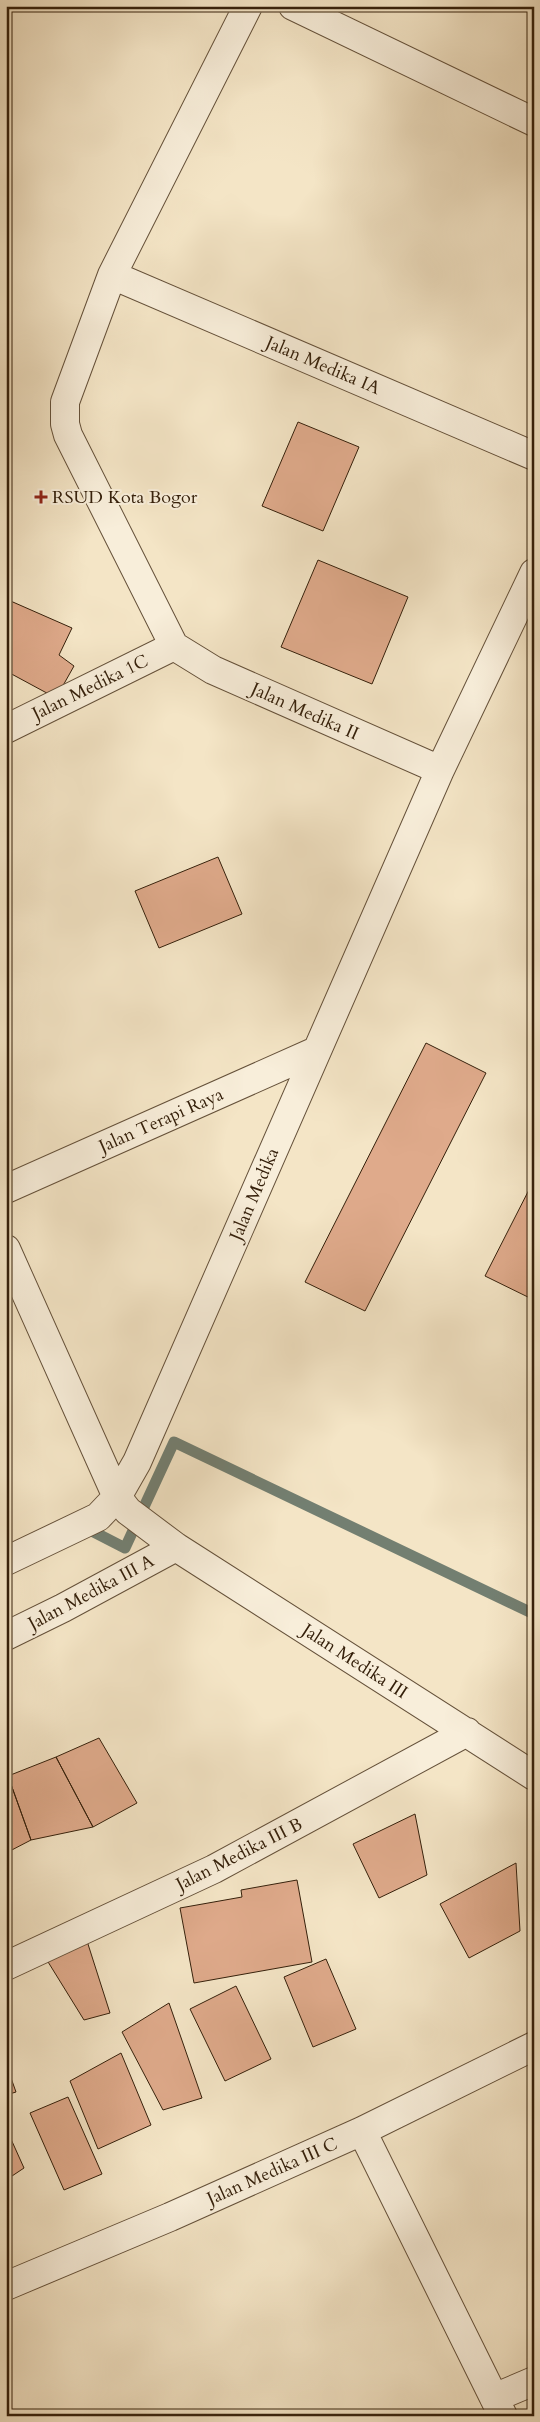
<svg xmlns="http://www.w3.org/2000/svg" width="540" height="2422" font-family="Cardo,serif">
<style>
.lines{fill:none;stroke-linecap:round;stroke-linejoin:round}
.stream{stroke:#737f71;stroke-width:11}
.building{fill:#dfaa8b;stroke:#35200b}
.minor-casing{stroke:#65513a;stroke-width:30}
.minor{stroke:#f8eeda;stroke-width:28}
.poi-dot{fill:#8f2418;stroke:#f8eeda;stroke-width:2}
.labels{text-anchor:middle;stroke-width:4;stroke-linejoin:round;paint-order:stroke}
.street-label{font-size:18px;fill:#35200b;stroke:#f8eeda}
.poi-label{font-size:18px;fill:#35200b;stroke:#f8eeda;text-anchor:start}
</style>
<rect width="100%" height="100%" fill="#f4e5c6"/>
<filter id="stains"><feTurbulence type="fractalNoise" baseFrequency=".004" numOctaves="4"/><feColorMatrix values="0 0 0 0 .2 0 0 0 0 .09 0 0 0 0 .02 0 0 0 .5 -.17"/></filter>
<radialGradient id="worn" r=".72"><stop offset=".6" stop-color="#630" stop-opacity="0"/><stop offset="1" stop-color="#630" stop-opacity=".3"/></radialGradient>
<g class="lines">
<path class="stream" d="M83,1532L88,1529L125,1548L174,1442L534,1614"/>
</g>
<path class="building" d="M298,422L359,447L323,531L262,506Z
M318,560L408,597L372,684L281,647Z
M6,599L72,628L59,655L74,666L56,698L6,671Z
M218,857L242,914L159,948L135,891Z
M426,1043L486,1073L365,1311L305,1282Z
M534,1180V1300L485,1276Z
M99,1738L137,1803L93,1827L56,1757Z
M56,1757L93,1827L31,1840L8,1776Z
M6,1776H8L31,1840L6,1853Z
M415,1814L427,1875L379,1898L353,1844Z
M516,1863L520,1931L469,1958L440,1904Z
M297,1880L312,1962L194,1983L180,1908L242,1897L241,1890Z
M87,1941L110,2013L84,2020L45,1957Z
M326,1959L356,2029L313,2047L284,1977Z
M236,1986L271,2059L225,2081L190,2009Z
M169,2003L202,2098L163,2110L122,2032Z
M121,2053L151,2125L98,2149L70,2081Z
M6,2064L16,2092L6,2095Z
M68,2097L102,2174L64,2190L30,2113Z
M6,2128L24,2168L6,2180Z"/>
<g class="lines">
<g class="minor-casing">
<path id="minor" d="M293,6L534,122
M112,275L534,456
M174,646L68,435L65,424V402L112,275L248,6
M174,646L213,670L440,770
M6,729L174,646
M6,1189L316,1051
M6,1249L117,1497L128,1511L176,1547L534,1776
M6,1561L98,1517L117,1497L137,1462L440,770L534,573
M6,1636L63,1608L176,1547
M6,1966L214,1869L467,1732
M362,2131L503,2416
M6,2286L170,2217L362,2131L534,2046
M494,2398L534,2381"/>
</g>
<use href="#minor" class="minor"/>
</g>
<path class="poi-dot" d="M38.5 489.5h5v5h5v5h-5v5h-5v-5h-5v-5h5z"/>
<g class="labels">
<g class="street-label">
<text transform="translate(323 365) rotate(23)" y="6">Jalan Medika IA</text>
<text transform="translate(90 687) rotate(-26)" y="6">Jalan Medika 1C</text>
<text transform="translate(305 711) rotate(24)" y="6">Jalan Medika II</text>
<text transform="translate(161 1120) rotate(-24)" y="6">Jalan Terapi Raya</text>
<text transform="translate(254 1194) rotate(-67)" y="6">Jalan Medika</text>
<text transform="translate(91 1592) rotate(-28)" y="6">Jalan Medika III A</text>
<text transform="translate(355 1661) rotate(33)" y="6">Jalan Medika III</text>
<text transform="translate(239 1854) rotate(-27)" y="6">Jalan Medika III B</text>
<text transform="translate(272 2171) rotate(-24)" y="6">Jalan Medika III C</text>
</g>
<g class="poi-label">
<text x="52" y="503">RSUD Kota Bogor</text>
</g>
</g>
<rect width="540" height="2422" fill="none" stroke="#f4e5c6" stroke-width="25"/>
<rect x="8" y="8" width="525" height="2407" fill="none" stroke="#35200b" stroke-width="2.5"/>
<rect x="12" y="12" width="515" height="2397" fill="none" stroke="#35200b"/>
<rect width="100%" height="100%" filter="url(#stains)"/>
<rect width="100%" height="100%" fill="url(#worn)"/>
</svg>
